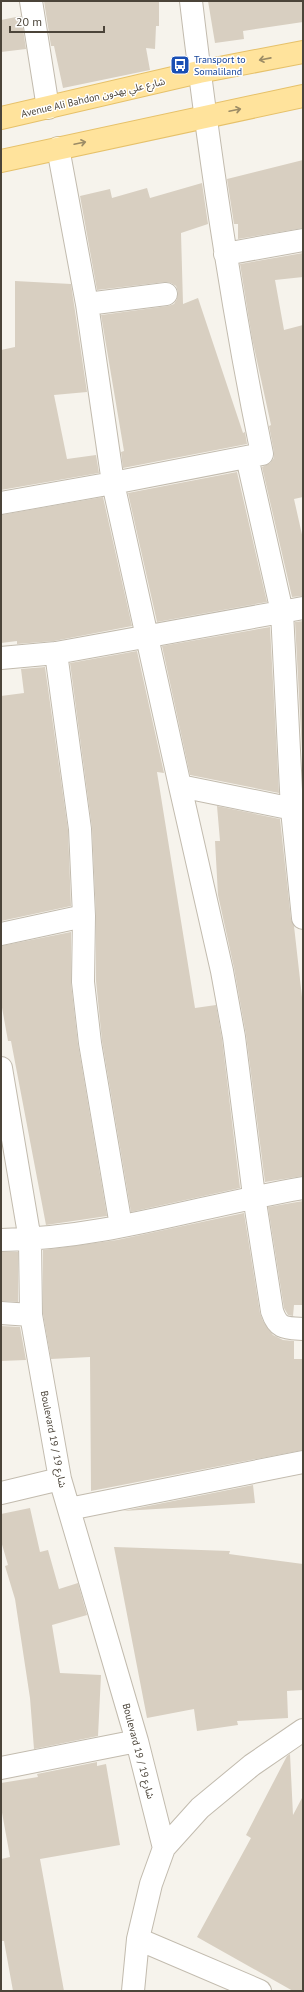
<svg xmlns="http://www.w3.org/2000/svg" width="304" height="1992" font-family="'PT Sans','Noto Sans Arabic',sans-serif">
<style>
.building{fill:#d8cfc1}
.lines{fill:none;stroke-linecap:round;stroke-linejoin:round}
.minor-casing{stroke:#c2bbae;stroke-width:24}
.major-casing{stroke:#e6c16a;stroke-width:24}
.minor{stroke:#fff;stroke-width:22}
.major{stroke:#ffe39c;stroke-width:22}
.oneway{stroke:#9c8c66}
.labels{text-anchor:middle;stroke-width:3;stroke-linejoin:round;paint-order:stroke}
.transit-label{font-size:10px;fill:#164399;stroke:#fff;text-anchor:start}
.street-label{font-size:10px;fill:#4b4439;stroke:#fff}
</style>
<rect width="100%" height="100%" fill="#f6f3ec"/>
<path class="building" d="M44,1H159V26H156L155,49L146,48L150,70L63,88L54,46H51Z
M208,1H303V22L243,31L244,39L215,43Z
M21,16L26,49L1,52V20Z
M303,160V228L238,239V224H234L227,179Z
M202,183L208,224L181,233L183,304L198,298L243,433L245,432L247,444L123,468L121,452L124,451L101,315L168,306L174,304L177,299L178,292L176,286L171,283L165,282L97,290L80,196L110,189L112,198L147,188L150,198Z
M303,253V277L275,280L284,330L303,325V497L294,499L303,539V596L292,597L262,467L270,463L274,458V452L269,426L271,425L252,338L240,264Z
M15,281L71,284L87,392L54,395L67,459L96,455L99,473L1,490V350L15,347Z
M237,472L267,602L157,622L128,493Z
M103,497L132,626L54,641L17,644V641L1,643V515Z
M303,621V751H302L295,622Z
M270,627L279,793L190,775L162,646Z
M137,651L164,773L157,772L195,1008L216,1005L222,1039L240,1188L131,1212L102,1041L96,981V915L92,828L70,663Z
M45,667L68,830L71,906L1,921V696L24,693L21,669Z
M217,806L280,819L291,919L294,926L303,1006V1176L265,1182L246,1035L234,968L218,895L215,841H220Z
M71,932V983L78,1044L107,1216L46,1225L11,1041H8L1,1002V946Z
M303,1201V1305H294L293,1316L288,1315L284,1308L268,1207Z
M244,1213L260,1313L263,1321L273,1335L283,1340L294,1341V1359H303V1450L91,1491L90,1357L51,1359L43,1314V1250L117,1240Z
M1,1252H18V1302L1,1301Z
M1,1326L20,1327L26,1360L1,1361Z
M253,1485L255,1503L123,1511Z
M30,1508L40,1552L48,1550L59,1589L78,1583L87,1615L52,1625L60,1673L101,1675L98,1736L34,1749L30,1698L15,1599L5,1566L8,1565L1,1541V1514Z
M114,1547L230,1551L229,1554L303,1564V1690L287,1691L288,1718L237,1721L238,1725L197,1731L194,1709L147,1718Z
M290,1754L293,1815L303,1796V1991H293L197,1937L251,1838L246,1835L287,1756Z
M97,1762V1766L106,1764L120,1845L40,1859L64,1991H13L4,1941H1V1859L10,1857L1,1807V1783L38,1777L37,1774Z"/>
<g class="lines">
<g class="minor-casing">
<path id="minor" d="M31,1L48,108
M58,148L87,304L113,483L180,786L303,811
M225,254L303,240
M87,304L166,294
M247,457L282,612L292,810L303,918
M1,503L113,483L262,454C231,304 209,153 191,1
M56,653L80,829L84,916L83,982L90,1043L121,1226
M1,658L56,653L303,608
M180,786L222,971L234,1037L254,1196L272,1311C278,1329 285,1328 303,1329
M1,934L84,916
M1,1068L30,1240L31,1315L60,1479L137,1741L164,1848
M1,1240C103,1239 203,1205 303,1188
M1,1313L31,1315
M1,1493L60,1479
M69,1509L303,1462
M1,1768L137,1741
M138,1939L260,1991
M133,1991L138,1939L151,1884L164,1848L200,1808L252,1765L303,1730"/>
</g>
<g class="major-casing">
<path id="major" d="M1,118L199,72L303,52
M1,161L303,96"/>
</g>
<use href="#minor" class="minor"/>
<use href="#major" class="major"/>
</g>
<defs><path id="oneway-shaft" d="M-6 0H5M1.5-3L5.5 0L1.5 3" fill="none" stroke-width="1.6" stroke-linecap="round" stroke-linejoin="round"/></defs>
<g class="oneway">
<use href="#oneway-shaft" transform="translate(265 59) rotate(169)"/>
<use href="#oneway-shaft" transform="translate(235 110) rotate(-12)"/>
<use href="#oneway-shaft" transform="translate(80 143) rotate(-12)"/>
</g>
<defs>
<g id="bus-square" transform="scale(1)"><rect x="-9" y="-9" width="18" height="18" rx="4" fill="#1a4fb4" stroke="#fff"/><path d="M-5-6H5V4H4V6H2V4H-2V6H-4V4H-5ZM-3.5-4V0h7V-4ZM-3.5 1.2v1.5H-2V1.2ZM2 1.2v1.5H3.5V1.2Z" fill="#fff"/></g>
</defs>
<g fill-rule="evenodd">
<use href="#bus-square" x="180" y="65"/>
</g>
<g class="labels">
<g class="transit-label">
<text x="194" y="63">Transport to<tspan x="194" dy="12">Somaliland</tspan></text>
</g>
<g class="street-label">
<text transform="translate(93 97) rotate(-13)" y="4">Avenue Ali Bahdon شارع علي بهدون</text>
<text transform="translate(54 1439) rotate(79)" y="4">Boulevard 19 / شارع 19</text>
<text transform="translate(139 1751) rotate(75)" y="4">Boulevard 19 / شارع 19</text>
</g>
</g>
<rect width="304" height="1992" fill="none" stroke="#4b4439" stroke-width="4"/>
<path d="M10 26v6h94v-6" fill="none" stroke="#4b4439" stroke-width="2"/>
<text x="16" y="26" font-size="12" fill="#4b4439" stroke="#ffffff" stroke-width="3" paint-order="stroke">20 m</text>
</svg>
